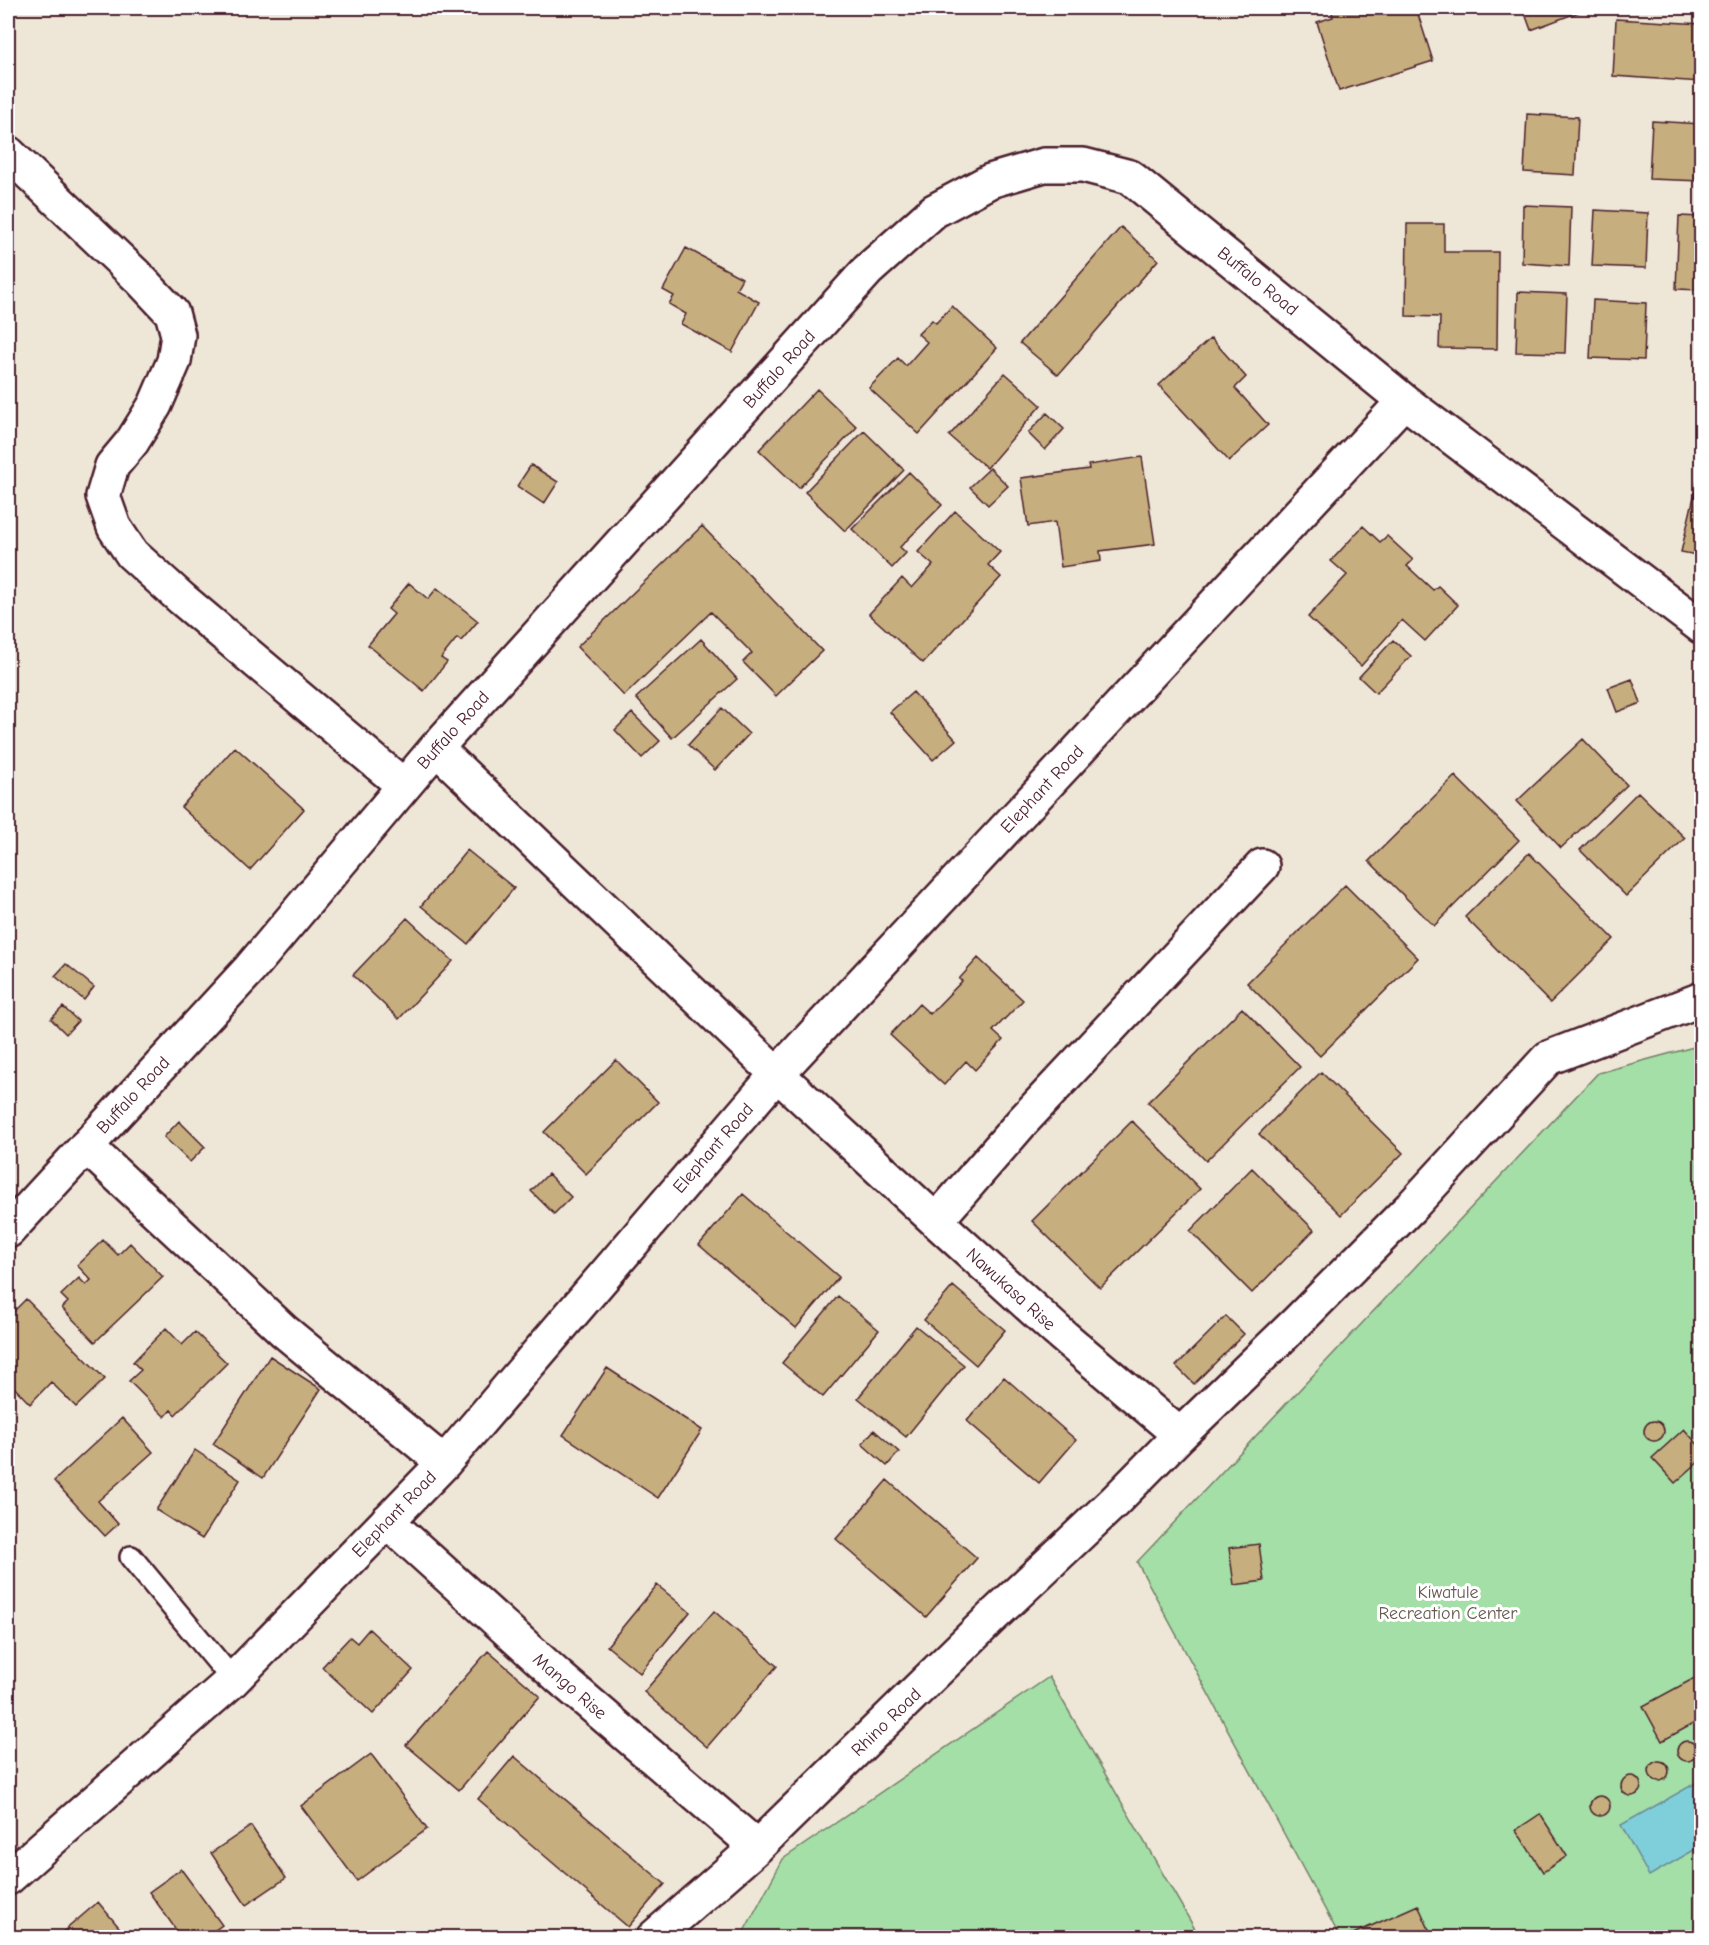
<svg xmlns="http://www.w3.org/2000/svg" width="1709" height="1945" font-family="'Comic Neue',sans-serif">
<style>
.green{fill:#a3dfa6;stroke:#767f68;stroke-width:1.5}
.water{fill:#7fcfda;stroke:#6a8994;stroke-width:1.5}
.building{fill:#c6ae7e;stroke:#4a1f2b;stroke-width:1.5}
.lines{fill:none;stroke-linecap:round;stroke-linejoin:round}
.service-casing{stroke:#4a1f2b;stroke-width:26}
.minor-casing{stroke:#4a1f2b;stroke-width:38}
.service{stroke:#fff;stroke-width:21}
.minor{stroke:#fff;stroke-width:33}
.labels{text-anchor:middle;stroke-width:6;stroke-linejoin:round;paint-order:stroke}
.street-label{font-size:18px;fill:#4a1f2b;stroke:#fff}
.park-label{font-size:18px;fill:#655950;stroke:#fff}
</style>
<rect width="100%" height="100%" fill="#eee7d8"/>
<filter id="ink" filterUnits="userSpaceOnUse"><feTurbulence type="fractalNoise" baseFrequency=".0167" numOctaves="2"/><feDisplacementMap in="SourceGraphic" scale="12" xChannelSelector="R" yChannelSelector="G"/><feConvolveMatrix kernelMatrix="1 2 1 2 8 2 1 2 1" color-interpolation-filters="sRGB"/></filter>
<g filter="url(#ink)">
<path class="green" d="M1701,1045V1937H1340L1137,1562L1598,1073Z
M1049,1677L1199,1936L741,1937L783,1859Z"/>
<path class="water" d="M1701,1780V1846L1649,1876L1621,1825Z"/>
<path class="building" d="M1331,8H1416L1433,61L1339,91L1317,22L1333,17Z
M1523,8H1586L1587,9L1531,30Z
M1616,19L1702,24V82L1613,76Z
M1527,114L1578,117L1575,175L1524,172Z
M1652,121L1702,124V181L1649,179Z
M1523,205L1571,207L1569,266L1522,263Z
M1595,210L1648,213L1646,268L1592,266Z
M1679,216L1702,217V290L1676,289Z
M1407,224H1444V252H1498L1497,349L1439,348L1440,317L1406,316Z
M1121,227L1158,260L1058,375L1020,343Z
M686,248L742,278L736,289L759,302L732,352L681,324L686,314L669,304L674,296L663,290Z
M1518,292L1567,294L1565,353L1516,352Z
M1593,300L1646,303L1644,360L1590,358Z
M952,306L997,348L919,434L869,388L898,358L906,366L927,342L918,334L932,320L936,323Z
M1211,338L1246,377L1235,388L1268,425L1229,461L1159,385Z
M1005,373L1041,405L987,468L949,436Z
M817,389L857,427L799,488L759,450Z
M1047,413L1064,429L1045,450L1028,433Z
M864,431L904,470L845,531L805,492Z
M1142,457L1155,544L1100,551L1101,561L1061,567L1055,522L1028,526L1021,478L1089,469L1088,465Z
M1702,462V556L1681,552Z
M531,465L558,482L544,504L517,486Z
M990,468L1008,486L988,505L970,487Z
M909,472L942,505L900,547L906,553L892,568L852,529Z
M955,511L1000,552L988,565L1001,577L923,663L869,614L902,578L912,588L933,565L918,552Z
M702,526L822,651L776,696L743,662L752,653L711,612L624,696L577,647Z
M1363,526L1380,542L1387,536L1413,560L1407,566L1433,590L1438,586L1458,605L1425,641L1402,620L1361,666L1308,617L1347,575L1331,561Z
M409,583L428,599L437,588L478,621L461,641L457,638L441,658L447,662L424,691L368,645L394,614L388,609Z
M701,639L737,679L672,738L636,698Z
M1393,640L1411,656L1376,693L1359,677Z
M1632,679L1641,703L1617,712L1608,688Z
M913,692L956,740L933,760L890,712Z
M722,708L749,734L715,770L688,745Z
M632,713L660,741L642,758L615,730Z
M1583,739L1627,785L1561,848L1517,801Z
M235,747L304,809L250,870L181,807Z
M1455,776L1519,840L1434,926L1369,861Z
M1638,792L1685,838L1626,896L1580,850Z
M467,850L514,888L468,944L421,906Z
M1529,853L1614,939L1550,1003L1465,917Z
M1345,885L1418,958L1320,1056L1247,983Z
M407,918L453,961L399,1019L353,975Z
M978,958L1023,1000L993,1031L1003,1040L975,1070L966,1061L944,1085L890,1035L919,1004L930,1014L962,981L959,979Z
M66,964L94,987L84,1000L55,976Z
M63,1007L78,1021L66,1034L51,1019Z
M1242,1008L1300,1067L1206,1161L1148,1102Z
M616,1060L658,1102L586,1174L544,1132Z
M1321,1072L1403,1153L1341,1215L1259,1134Z
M179,1121L205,1147L190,1162L164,1137Z
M1132,1121L1200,1189L1100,1288L1032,1221Z
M1252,1168L1314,1230L1252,1293L1190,1231Z
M548,1174L571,1197L554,1214L531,1191Z
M743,1194L839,1277L796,1328L699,1245Z
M103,1240L118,1255L130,1243L163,1277L95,1342L62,1308L68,1302L61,1295L79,1278L86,1285L91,1280L77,1265Z
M953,1286L1005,1330L976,1365L924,1320Z
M838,1296L879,1330L823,1397L782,1363Z
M26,1299L105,1379L76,1407L51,1382L30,1404L8,1381V1317Z
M1226,1316L1244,1334L1194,1384L1176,1366Z
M916,1326L964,1365L906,1437L858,1398Z
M166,1328L182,1345L195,1332L227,1363L175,1415L171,1410L165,1417L129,1381L141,1370L133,1362Z
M270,1356L321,1389L263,1478L213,1444Z
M607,1368L702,1430L658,1498L563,1435Z
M1004,1377L1076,1440L1039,1483L967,1421Z
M122,1418L153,1452L98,1501L118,1524L105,1536L54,1481Z
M1644 1431a10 10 0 1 1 20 0a10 10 0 1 1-20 0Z
M1684,1429L1702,1449V1459L1675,1483L1652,1458Z
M874,1430L899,1452L887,1466L862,1444Z
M195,1450L240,1480L202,1539L156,1510Z
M887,1480L977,1558L926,1617L836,1539Z
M1259,1544L1264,1581L1234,1585L1229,1548Z
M657,1585L690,1612L640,1673L607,1646Z
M714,1611L777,1666L707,1747L644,1692Z
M369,1629L413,1670L373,1714L322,1667L350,1637L357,1643Z
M488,1651L540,1696L459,1790L406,1745Z
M1702,1674V1719L1662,1741L1643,1706Z
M1677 1751a10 10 0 1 1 20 0a10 10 0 1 1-20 0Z
M371,1754L427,1829L357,1881L301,1806Z
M514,1756L665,1884L628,1927L478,1799Z
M1649 1771a10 10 0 1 1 20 0a10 10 0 1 1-20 0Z
M1621 1786a10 10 0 1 1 20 0a10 10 0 1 1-20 0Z
M1590 1806a10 10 0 1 1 20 0a10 10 0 1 1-20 0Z
M1540,1814L1567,1856L1543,1872L1516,1830Z
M251,1826L286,1878L246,1905L211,1853Z
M181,1869L222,1925L204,1938H182L149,1892Z
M98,1902L128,1938H56Z
M1418,1905L1433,1938H1344Z"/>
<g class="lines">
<g class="service-casing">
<path id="service" d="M131,1557L233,1680"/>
</g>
<g class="minor-casing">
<path id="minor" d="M8,153L140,279L172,313L178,335L174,361L155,405L132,442L112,466L103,496L114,527L132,554L182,599L404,786
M436,748L777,1074L936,1221L1056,1330L1180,1435L1114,1502L992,1617L757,1847L653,1938
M86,1146L284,1331L444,1463
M936,1221L1022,1122L1262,866
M8,1231L249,970L436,748L868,270L934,211L990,181L1044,165H1083L1130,177L1404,401L1702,627
M1180,1435L1297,1322L1411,1207L1548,1058L1702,999
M387,1521L559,1677L757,1847
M8,1878L233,1680L444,1463L777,1074L1404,401"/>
</g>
<use href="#service" class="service"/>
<use href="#minor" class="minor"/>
</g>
</g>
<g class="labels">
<g class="street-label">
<text transform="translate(1258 281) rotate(39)" y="6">Buffalo Road</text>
<text transform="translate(779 369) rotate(-48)" y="6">Buffalo Road</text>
<text transform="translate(453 730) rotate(-48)" y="6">Buffalo Road</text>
<text transform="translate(1042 789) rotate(-47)" y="6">Elephant Road</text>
<text transform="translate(133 1095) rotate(-47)" y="6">Buffalo Road</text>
<text transform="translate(713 1148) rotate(-49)" y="6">Elephant Road</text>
<text transform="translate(1011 1289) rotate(42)" y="6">Nawukasa Rise</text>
<text transform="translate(394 1514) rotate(-46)" y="6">Elephant Road</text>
<text transform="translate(570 1686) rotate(41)" y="6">Mango Rise</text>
<text transform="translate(886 1722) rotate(-44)" y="6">Rhino Road</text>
</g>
<g class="park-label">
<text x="1448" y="1598">Kiwatule<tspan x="1448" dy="21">Recreation Center</tspan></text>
</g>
</g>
<rect width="1709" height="1945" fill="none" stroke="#fff" stroke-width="30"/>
<rect x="15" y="15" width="1679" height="1915" fill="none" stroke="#4a1f2b" stroke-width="2" filter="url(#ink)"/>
</svg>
